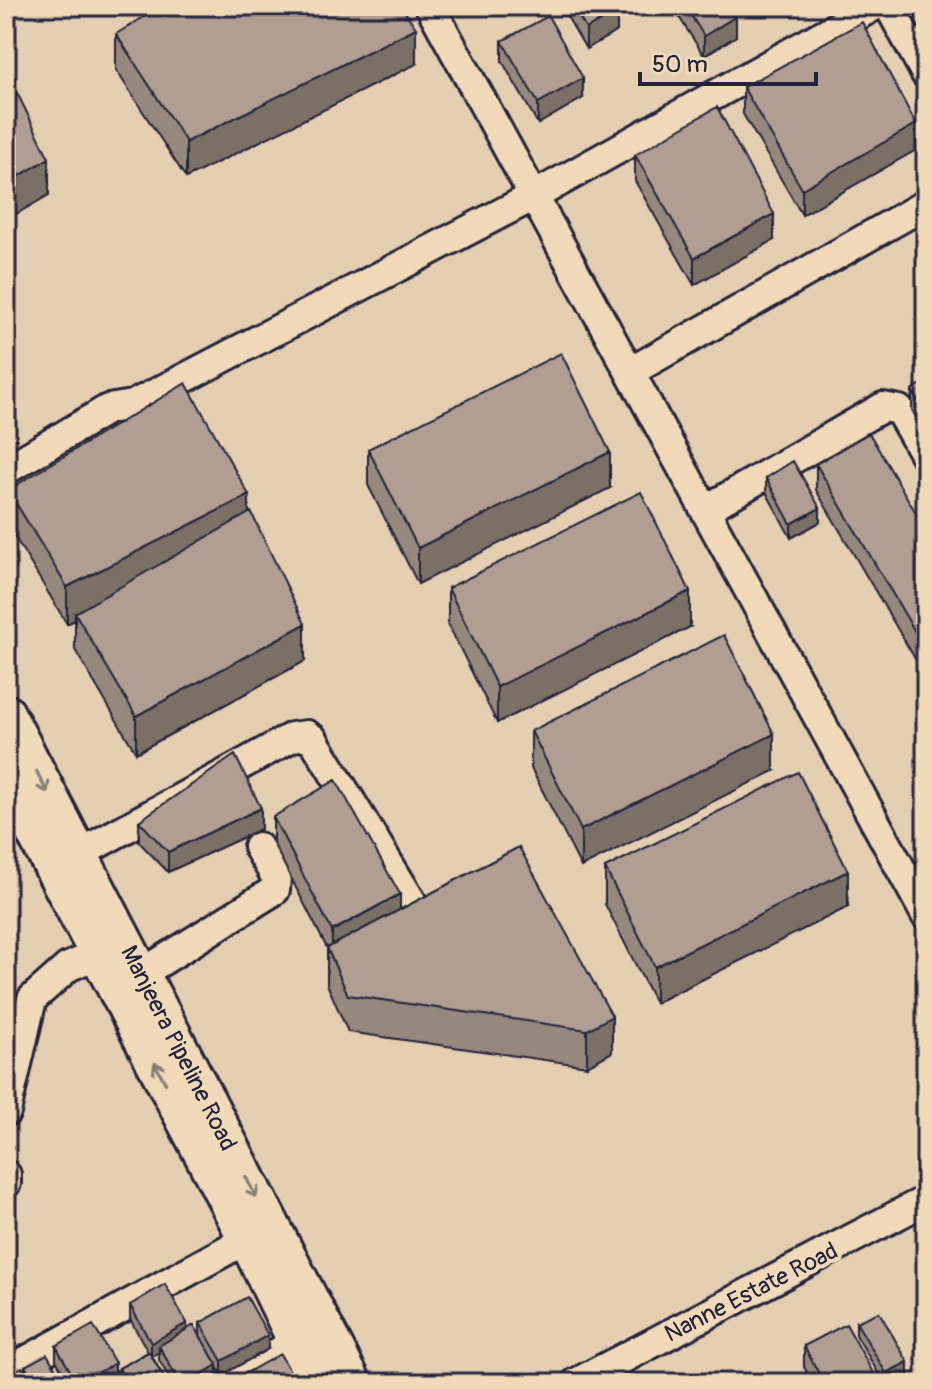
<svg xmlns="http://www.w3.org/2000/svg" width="932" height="1389" font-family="Pangolin,sans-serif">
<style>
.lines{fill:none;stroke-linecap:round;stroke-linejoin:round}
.minor-casing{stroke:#22223b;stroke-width:34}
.major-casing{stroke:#22223b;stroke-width:42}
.minor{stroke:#f1dab9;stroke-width:28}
.major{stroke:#f1dab9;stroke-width:36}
.wall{fill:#96887d;stroke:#22223b;stroke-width:2}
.shaded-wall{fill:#7a6f66;stroke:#22223b;stroke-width:2}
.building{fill:#af9e91;stroke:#22223b;stroke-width:2}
.oneway{stroke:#8a7e7a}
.labels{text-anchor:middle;stroke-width:8;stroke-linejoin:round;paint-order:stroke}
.street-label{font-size:24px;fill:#22223b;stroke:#f1dab9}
</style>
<rect width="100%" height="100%" fill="#e5cfb2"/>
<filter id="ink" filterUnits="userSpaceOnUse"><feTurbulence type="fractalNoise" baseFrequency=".0125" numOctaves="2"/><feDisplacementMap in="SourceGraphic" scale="16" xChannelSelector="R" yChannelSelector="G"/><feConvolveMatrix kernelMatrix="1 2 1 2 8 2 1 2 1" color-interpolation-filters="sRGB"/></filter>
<g filter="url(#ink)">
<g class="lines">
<g class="minor-casing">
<path id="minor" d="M430,6L926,915
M889,6L926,74
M630,372L926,204
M6,470L108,409L133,405L534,196L874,6
M705,510L883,407L899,410L926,457
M79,854L292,737L307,735L313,739L418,912
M141,974L275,890L276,877L258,847
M6,1112L32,999L68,967L98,954
M6,1175V1183
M6,1372L247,1239
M226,1383L294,1343
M576,1383L926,1200"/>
</g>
<g class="major-casing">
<path id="major" d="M6,713L353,1383
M6,778L247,1239L316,1383"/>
</g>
<use href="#minor" class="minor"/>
<use href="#major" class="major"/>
</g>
<path class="wall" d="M108,6H132L113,15Z
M561,6H614L617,31L586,49Z
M672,6H730L736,36L704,56Z
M116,34L416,64L186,178L116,70Z
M502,41L583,98L538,124L502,61Z
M743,87L916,150L802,215L743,114Z
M635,155L774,240L694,285L635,181Z
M926,381V435L912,410V390Z
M368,449L610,488L418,584L368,485Z
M816,464L926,530L924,674L816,490Z
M766,478L820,522L791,538L766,492Z
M8,490L249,513L305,661L136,753L75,650V620L67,624L8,526Z
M448,588L690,627L497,723L448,624Z
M531,731L774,771L581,867L531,768Z
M273,817L400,910L519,847L612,1052L587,1066L348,1032L327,984V948L273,843Z
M139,821L261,829L168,872L139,842Z
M605,868L848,907L655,1003L605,904Z
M130,1305L200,1336V1323L268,1349L222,1375L217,1367V1379L210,1383H172L159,1360V1352L152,1356L167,1383H69L56,1360V1346L119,1373V1368L148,1352L130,1319Z
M856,1322L908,1376L894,1383H884L856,1335Z
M804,1346L876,1383H813L804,1367Z
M25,1366L64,1383H6L25,1374Z"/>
<path class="shaded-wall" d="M113,6H132L113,15Z
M617,11V31L586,49V29Z
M736,16V36L704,56V36Z
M416,28V64L186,178V142Z
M583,78V98L538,124V103Z
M916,124V150L802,215V189Z
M49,158V195L6,220V184Z
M774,214V240L694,285V258Z
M610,452V488L418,584V548Z
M249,495V532L75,613V620L67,624V587Z
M820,508V522L791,538V524Z
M690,591V627L497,723V687Z
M305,624V661L136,753V716Z
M926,646V673L924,674V647Z
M774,734V771L581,867V830Z
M261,808V829L168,872V852Z
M848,871V907L655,1003V967Z
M400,894V920L332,957V931Z
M612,1016V1052L587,1066V1030Z
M187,1323V1336L159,1346V1352L151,1357V1343Z
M268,1335V1349L222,1375V1361Z
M908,1362V1376L894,1383H886V1373Z
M115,1363V1377L103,1383H79Z
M217,1365V1379L210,1383H186Z"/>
<path class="building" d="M162,6H401L416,28L186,142L116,34Z
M573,6H614L617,11L586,29Z
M685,6H730L736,16L704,36Z
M548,16L583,78L538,103L502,41Z
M862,22L916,124L802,189L743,87Z
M6,70L49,158L6,184Z
M717,107L774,214L694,258L635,155Z
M561,353L610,452L418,548L368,449Z
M926,381V414L912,390Z
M186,383L249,495L67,587L8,490Z
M869,433L926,530V646L924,647L816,464Z
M793,461L820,508L791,524L766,478Z
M641,492L690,591L497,687L448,588Z
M251,512L305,624L136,716L75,613Z
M724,635L774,734L581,830L531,731Z
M235,755L261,808L168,852L139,821Z
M798,772L848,871L655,967L605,868Z
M336,780L400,894L332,931L273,817Z
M519,847L612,1016L587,1030L348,995L327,948Z
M165,1284L187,1323L151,1343L130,1305Z
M247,1297L268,1335L222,1361L200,1323Z
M879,1312L908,1362L886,1373L856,1322Z
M846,1324L876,1378L866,1383H824L804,1346Z
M93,1325L115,1363L79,1383H77L56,1346Z
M194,1325L217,1365L186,1383H180L159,1346Z
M149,1352L167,1383H127L119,1368Z
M47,1354L64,1383H35L25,1366Z
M280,1354L297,1383L230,1382Z
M22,1367L31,1383H6V1376Z
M117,1370L124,1383H95Z"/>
<defs><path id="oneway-shaft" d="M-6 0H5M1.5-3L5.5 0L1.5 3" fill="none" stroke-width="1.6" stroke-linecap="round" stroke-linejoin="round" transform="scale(2)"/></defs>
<g class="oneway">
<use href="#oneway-shaft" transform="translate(42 782) rotate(63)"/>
<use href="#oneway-shaft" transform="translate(160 1073) rotate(-118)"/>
<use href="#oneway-shaft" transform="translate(251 1187) rotate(63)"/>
</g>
</g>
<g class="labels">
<g class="street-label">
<text transform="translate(179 1048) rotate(63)" y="8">Manjeera Pipeline Road</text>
<text transform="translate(751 1292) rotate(-27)" y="8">Nanne Estate Road</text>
</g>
</g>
<rect width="932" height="1389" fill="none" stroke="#f1dab9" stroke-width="32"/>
<rect x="16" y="16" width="900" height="1357" fill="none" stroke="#22223b" stroke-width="3" filter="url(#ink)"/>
<path d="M640 72v12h176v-12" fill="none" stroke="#22223b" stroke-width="4"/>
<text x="652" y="72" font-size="24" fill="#22223b" stroke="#f1dab9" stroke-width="6" paint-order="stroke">50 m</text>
</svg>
